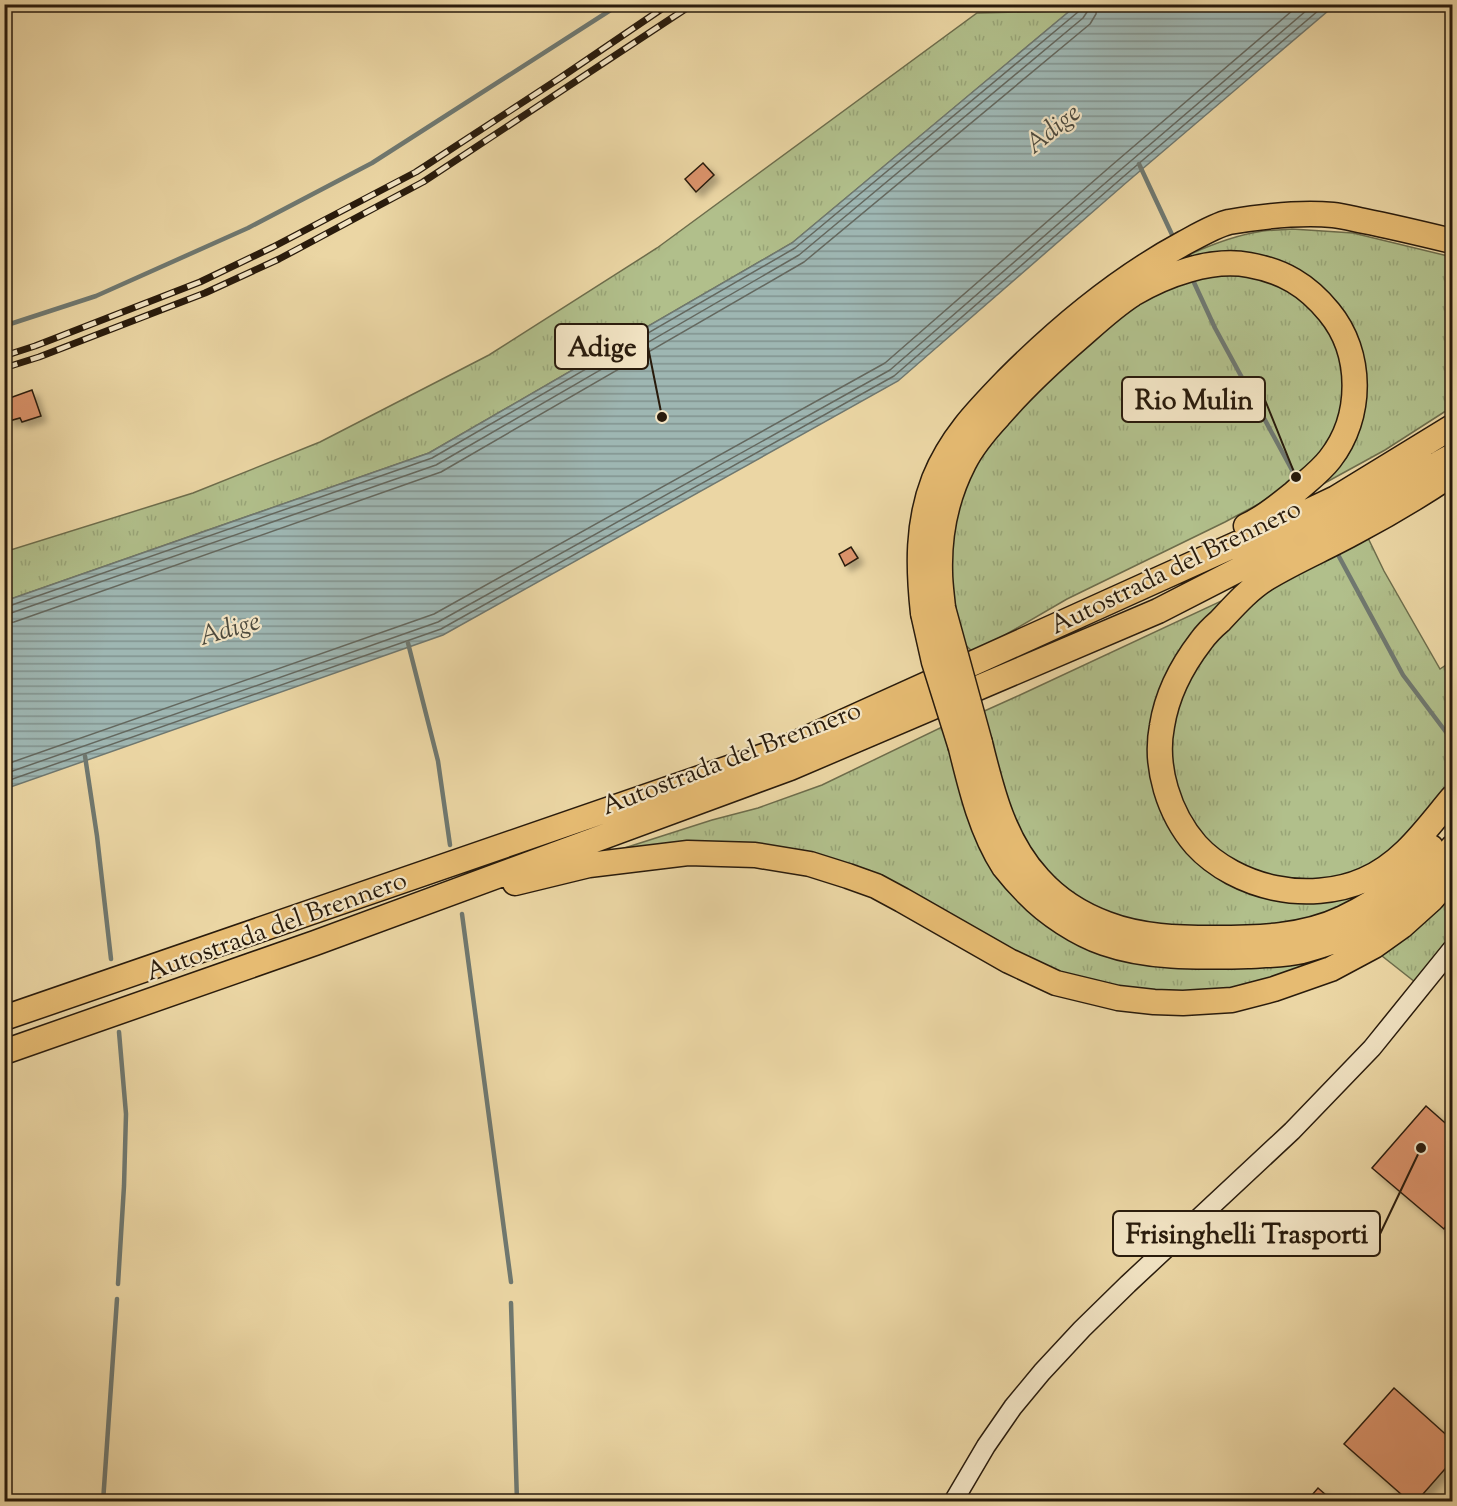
<svg xmlns="http://www.w3.org/2000/svg" width="1457" height="1506" font-family="'Sorts Mill Goudy',serif">
<style>
.grass{fill:url(#grass-tufts);stroke:#6d6d4c;stroke-width:1.5}
.water{fill:url(#water-rules);stroke:#6f7870;stroke-width:1.5}
.lines{fill:none;stroke-linecap:round;stroke-linejoin:round}
.shore{stroke:#64685f;stroke-width:1.5}
.stream{stroke:#6f7870;stroke-width:4.5}
.building{fill:#da926b;stroke:#291b0c;stroke-width:1.5;filter:url(#shadow)}
.secondary-casing{stroke:#291b0c;stroke-width:21}
.motorway-casing{stroke:#291b0c;stroke-width:27}
.secondary{stroke:#f2e4c4;stroke-width:18}
.motorway{stroke:#e6bb72;stroke-width:24}
.rail-casing{stroke:#291b0c;stroke-width:7}
.rail{stroke:#f2e4c4;stroke-width:4.5;stroke-dasharray:14;stroke-linecap:butt}
.motorway-bridge-casing{stroke:#291b0c;stroke-width:27;stroke-linecap:butt}
.motorway-bridge{stroke:#e6bb72;stroke-width:24}
.labels{text-anchor:middle;stroke-width:4.5;stroke-linejoin:round;paint-order:stroke}
.street-label{font-size:26px;fill:#291b0c;stroke:#f2e4c4}
.water-label{font-size:27px;font-style:italic;fill:#4c4a3e;stroke:#f2e4c4}
.leader{fill:none;stroke:#291b0c;stroke-width:2}
.callout-dot{fill:#291b0c;stroke:#f2e4c4;stroke-width:2}
.callout{fill:#f2e4c4;stroke:#291b0c;stroke-width:2}
.callout-label{font-size:27px;text-anchor:middle;font-weight:bold;fill:#291b0c}
</style>
<defs>
<pattern id="grass-tufts" width="24" height="20" patternUnits="userSpaceOnUse" patternTransform="scale(1.5)"><rect width="24" height="20" fill="#b1bf8b"/><path d="M3 7l-1-3M5 7V3M7 7l1-3M15 17l-1-3M17 17v-4M19 17l1-3" fill="none" stroke="#98a477"/></pattern>
<pattern id="water-rules" width="6" height="5" patternUnits="userSpaceOnUse" patternTransform="scale(1.5)"><rect width="6" height="5" fill="#9eb6b2"/><path d="M0 2.5h6" fill="none" stroke="#81938f"/></pattern>
<filter id="shadow"><feDropShadow dx="5.5" dy="5.5" stdDeviation="3" flood-color="#0004"/></filter>
</defs>
<rect width="100%" height="100%" fill="#ebd6a4"/>
<filter id="stains"><feTurbulence type="fractalNoise" baseFrequency=".00333" numOctaves="4"/><feColorMatrix values="0 0 0 0 .2 0 0 0 0 .09 0 0 0 0 .02 0 0 0 .5 -.17"/></filter>
<radialGradient id="worn" r=".72"><stop offset=".6" stop-color="#630" stop-opacity="0"/><stop offset="1" stop-color="#630" stop-opacity=".3"/></radialGradient>
<path class="grass" d="M1070,11L792,243L429,453L5,601L4,552L193,493L320,442L489,355L657,248L977,13Z
M1292,229L1353,233L1452,257V407L1385,450L1323,484L1346,458L1357,437L1362,415L1319,286L1174,262C1200,249 1235,235 1263,231C1273,230 1282,230 1292,229Z
M1249,273L1276,282L1315,307L1344,358L1345,408L1325,452L1279,493L1225,522L1067,599L974,653L958,638L948,582V541L971,471L993,434L1024,401L1141,298L1196,277Z
M1368,538L1384,571L1440,669L1452,661V782L1422,819L1384,858L1345,876L1309,882L1268,876L1226,857L1202,836L1179,798L1172,769L1171,738L1178,703L1203,655L1238,616L1265,594L1278,585L1330,557Z
M1234,595L1151,756L1224,877L1368,888L1361,902L1288,926L1151,927L1081,903L1035,860L1012,817L980,713L1020,695Z
M942,727L957,772L1041,920L1349,944L1306,972L1198,996L1071,981L861,873L612,852L712,820L758,808L822,785Z
M1452,886V935L1415,982L1377,952Z"/>
<path class="water" d="M1078,4L1335,5L1127,182L898,381L443,635L5,789V601L429,453L792,243Z"/>
<g class="lines">
<path class="shore" d="M4,607L9,606L432,458L795,248L1078,12L1081,8V4
M4,614L11,613L436,465L799,255L1083,18L1087,12L1088,4
M4,623L14,622L441,472L804,262L1090,24L1096,14L1097,4
M4,765L434,614L885,363L1112,165L1300,4
M4,774L438,622L890,370L1118,172L1314,4
M4,782L441,629L894,376L1123,177L1326,4"/>
<path class="stream" d="M1139,164L1175,241
M1191,276L1215,328L1298,481
M4,326L96,296L248,228L372,163L620,4
M1336,551L1403,675L1452,740
M408,643L438,761L450,845
M85,756L97,836L111,959
M462,914L511,1282
M118,1284L124,1186L126,1114L119,1032
M511,1303L517,1502
M103,1502L117,1299"/>
</g>
<path class="building" d="M703,163L714,175L696,192L685,179Z
M32,390L41,416L22,422L20,418L9,421L4,408V400Z
M851,547L858,558L845,566L839,554Z
M1426,1106L1452,1129V1218L1444,1229L1372,1168Z
M1394,1388L1452,1440V1461L1416,1502H1410L1344,1444Z
M1318,1488L1334,1502H1306Z"/>
<g class="lines">
<g class="secondary-casing">
<path id="secondary" d="M953,1502L986,1446L1013,1407L1042,1372L1082,1329L1128,1284L1292,1131L1372,1048L1452,949"/>
</g>
<g class="motorway-casing">
<path id="motorway" d="M1452,474C1421,495 1389,514 1355,532C1326,548 1295,561 1267,578C1249,589 1234,606 1220,621C1213,627 1206,634 1201,641C1181,667 1167,694 1162,726C1154,767 1169,814 1196,845C1216,867 1246,882 1275,888C1303,894 1337,892 1364,880C1402,864 1426,829 1452,798
M943,608C942,596 940,584 940,572C939,535 947,496 964,463C973,445 986,430 999,416C1024,387 1051,362 1080,337C1097,322 1114,306 1133,294C1165,275 1211,258 1249,265C1283,271 1307,285 1329,312C1363,353 1363,417 1330,459C1320,472 1306,482 1294,493C1279,505 1264,518 1246,526
M923,613C918,567 917,523 934,479C951,437 978,410 1009,378C1061,326 1119,278 1184,243C1197,236 1216,225 1229,222C1264,216 1298,212 1333,215C1343,216 1354,219 1364,221C1394,227 1423,234 1452,241
M980,743C992,792 1004,841 1039,879C1057,899 1082,915 1107,924C1141,937 1178,938 1214,938C1258,938 1303,937 1343,918C1362,909 1381,898 1397,884C1409,873 1420,859 1431,847
M961,748C971,789 981,831 1004,867C1011,876 1020,886 1028,894C1047,914 1078,934 1104,943C1150,959 1200,957 1248,956C1265,955 1285,955 1302,951C1316,947 1331,943 1345,937C1356,932 1367,925 1377,919C1385,913 1395,908 1403,901C1422,886 1437,867 1452,848
M515,883L589,865L688,853L755,855L810,864L848,876L876,886L902,900L1009,961L1056,983L1118,998L1154,1002L1183,1003L1232,1000L1274,989L1331,969L1374,946L1402,926L1432,899L1452,876
M4,1018L781,750L1292,519L1336,498L1452,427
M4,1052L315,943L790,768L1158,611L1345,515L1452,456"/>
</g>
<use href="#secondary" class="secondary"/>
<use href="#motorway" class="motorway"/>
<g class="rail-casing">
<path id="rail" d="M4,356L35,346L200,282L273,247L416,172L560,78L669,4
M4,368L39,357L205,293L279,259L423,182L693,4"/>
</g>
<use href="#rail" class="rail"/>
<g class="motorway-bridge-casing">
<path id="motorway-bridge" d="M943,608L980,743
M923,613L934,662L961,748"/>
</g>
<use href="#motorway-bridge" class="motorway-bridge"/>
</g>
<g class="labels">
<g class="street-label">
<text transform="translate(1175 566) rotate(-26)" y="9">Autostrada del Brennero</text>
<text transform="translate(731 757) rotate(-21)" y="9">Autostrada del Brennero</text>
<text transform="translate(276 925) rotate(-20)" y="9">Autostrada del Brennero</text>
</g>
<g class="water-label">
<text transform="translate(1052 128) rotate(-39)" y="9">Adige</text>
<text transform="translate(229 628) rotate(-16)" y="9">Adige</text>
</g>
</g>
<path class="leader" d="M662 417L648 347M1296 477L1265 400M1421 1148L1380 1234"/>
<g class="callout-dot">
<circle cx="662" cy="417" r="6"/>
<circle cx="1296" cy="477" r="6"/>
<circle cx="1421" cy="1148" r="6"/>
</g>
<g class="callout">
<rect x="555" y="324" width="93" height="45" rx="6"/>
<rect x="1122" y="377" width="143" height="45" rx="6"/>
<rect x="1113" y="1211" width="267" height="45" rx="6"/>
</g>
<g class="callout-label">
<text x="602" y="356">Adige</text>
<text x="1194" y="409">Rio Mulin</text>
<text x="1247" y="1243">Frisinghelli Trasporti</text>
</g>
<rect width="1457" height="1506" fill="none" stroke="#ebd6a4" stroke-width="24"/>
<rect x="6" y="6" width="1445" height="1494" fill="none" stroke="#291b0c" stroke-width="3"/>
<rect x="12" y="12" width="1433" height="1482" fill="none" stroke="#291b0c" stroke-width="1.5"/>
<rect width="100%" height="100%" filter="url(#stains)"/>
<rect width="100%" height="100%" fill="url(#worn)"/>
</svg>
